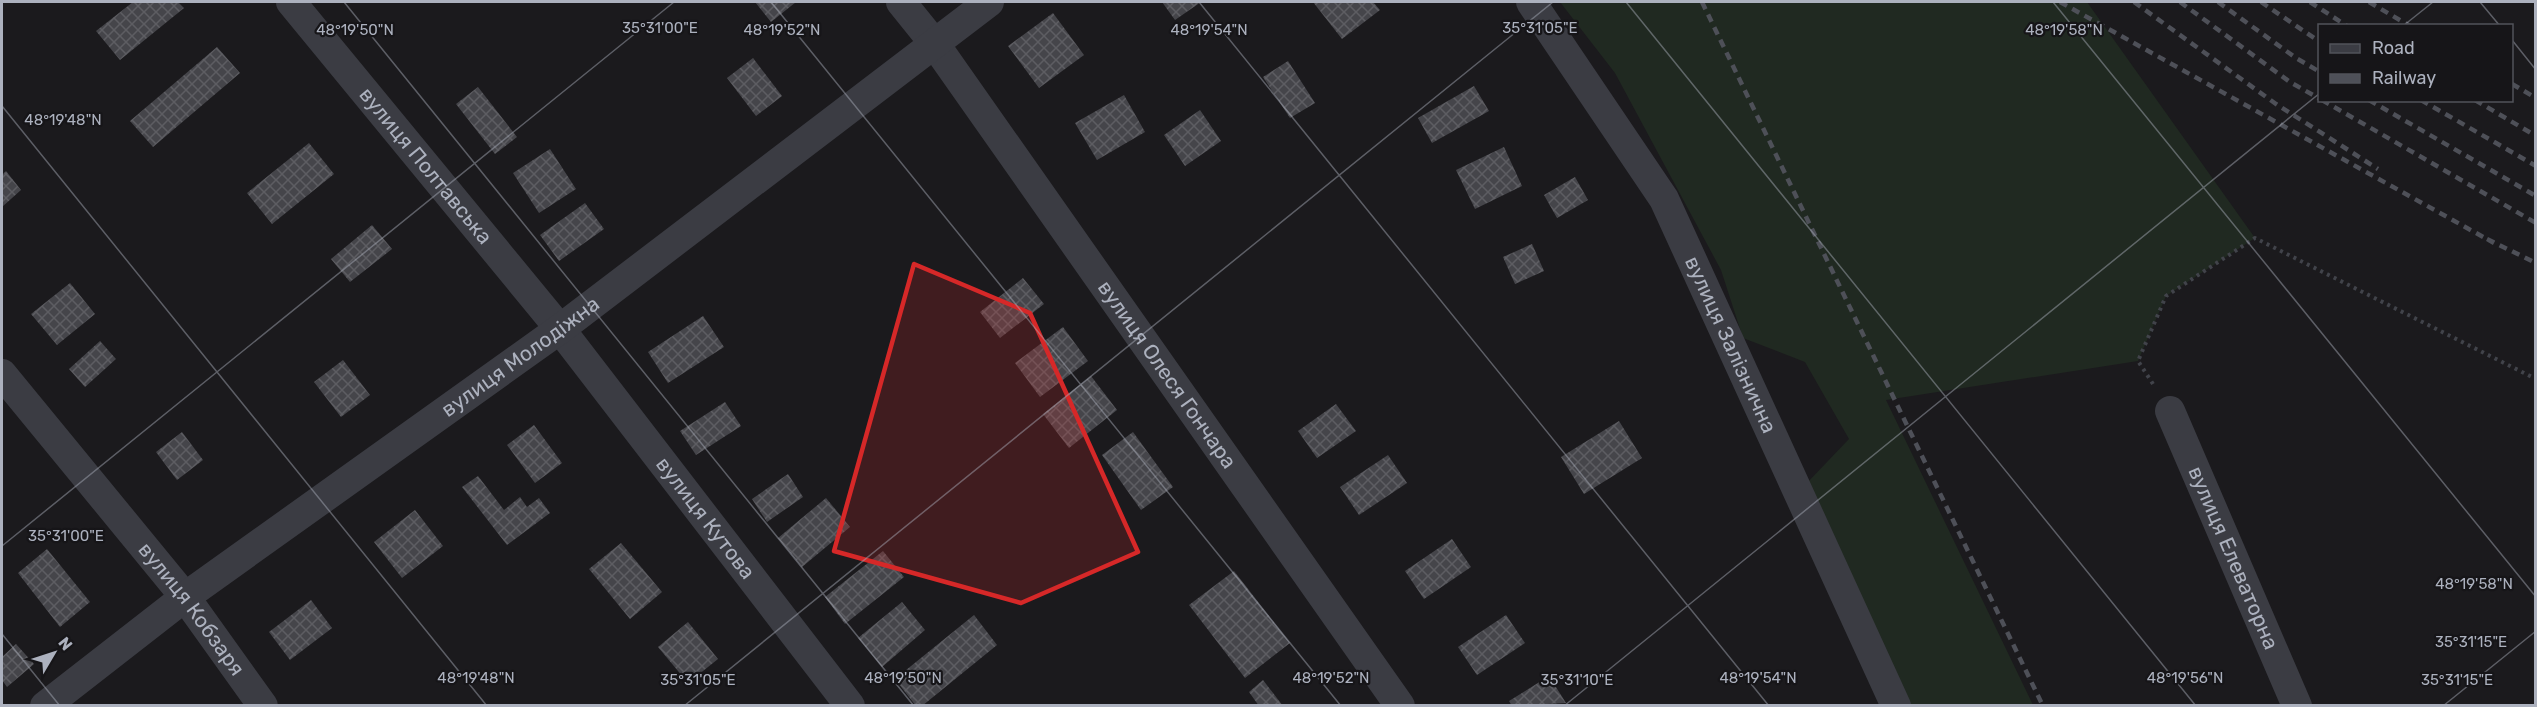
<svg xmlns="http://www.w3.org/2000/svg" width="2537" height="707" font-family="Rubik,sans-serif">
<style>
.grass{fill:#202921}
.building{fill:url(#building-cross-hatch)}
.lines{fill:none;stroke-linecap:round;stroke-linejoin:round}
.path{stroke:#41434a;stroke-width:4;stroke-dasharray:3 4.5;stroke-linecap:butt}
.street{stroke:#3b3c43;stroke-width:30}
.rail{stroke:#4e5058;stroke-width:4.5;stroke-dasharray:8 6;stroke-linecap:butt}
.marked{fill:#d62828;fill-opacity:0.2;stroke:#d62828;stroke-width:4.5;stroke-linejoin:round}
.ticks{fill:none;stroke:#acb1be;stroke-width:1.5;stroke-opacity:0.45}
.labels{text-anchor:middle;stroke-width:4.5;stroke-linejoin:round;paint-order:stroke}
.street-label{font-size:21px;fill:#acb1be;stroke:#161518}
.ticks-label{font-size:15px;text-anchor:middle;fill:#acb1be;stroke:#161518;stroke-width:4.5;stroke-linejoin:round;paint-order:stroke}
</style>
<defs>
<pattern id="building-cross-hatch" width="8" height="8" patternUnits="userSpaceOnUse" patternTransform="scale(1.5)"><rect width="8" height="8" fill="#45454a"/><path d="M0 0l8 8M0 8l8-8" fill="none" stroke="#5d5d62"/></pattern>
</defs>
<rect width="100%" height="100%" fill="#1b1a1d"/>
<path class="grass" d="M1560,2H2087L2255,238L2166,296L2138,361L1886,400L2033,705H1909L1806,484L1849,439L1805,362L1743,338L1721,270L1615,73Z"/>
<path class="building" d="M133,2H178L184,8L120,60L96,31Z
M755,2H796L771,22Z
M1162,2H1201L1175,20Z
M1313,2H1373L1380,10L1342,39Z
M1053,13L1084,55L1039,88L1008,46Z
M217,47L240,73L153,147L130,121Z
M753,58L782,96L756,116L727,78Z
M1288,61L1315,103L1290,118L1263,77Z
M1474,86L1489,111L1432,143L1418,118Z
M478,87L517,137L495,154L456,104Z
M1124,95L1145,132L1097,160L1075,123Z
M1200,110L1221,141L1185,166L1164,135Z
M309,143L334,174L272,224L247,193Z
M1504,147L1522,186L1475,209L1456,170Z
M550,149L576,189L539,213L513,173Z
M6,171L21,190L2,207V175Z
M1575,177L1588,200L1557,218L1544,195Z
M585,203L604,229L559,261L540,235Z
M372,225L392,249L350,282L331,259Z
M1532,244L1544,271L1515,284L1503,257Z
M1023,278L1044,304L1000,338L980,312Z
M70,283L95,314L57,345L31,314Z
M703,316L724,347L668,383L648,352Z
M1063,327L1088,361L1040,397L1015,363Z
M100,341L116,359L85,387L69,369Z
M343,360L370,395L341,417L314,382Z
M1091,376L1117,410L1069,448L1043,414Z
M725,402L741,426L696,455L680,431Z
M1336,404L1356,431L1317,458L1298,431Z
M1619,421L1642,458L1584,494L1561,457Z
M534,425L562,463L535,483L507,445Z
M182,432L203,460L177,480L156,452Z
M1133,432L1173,487L1141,510L1102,455Z
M1388,455L1407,483L1359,515L1340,487Z
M788,474L803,497L767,522L752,499Z
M478,476L504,510L520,497L527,507L539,498L550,513L507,545L462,487Z
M826,498L850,527L802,567L778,538Z
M415,510L443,546L402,578L374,542Z
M1452,539L1471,567L1424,599L1405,571Z
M621,543L662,592L630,619L589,569Z
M47,549L90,602L60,627L18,573Z
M883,551L904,577L845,624L825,597Z
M1234,571L1290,643L1245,678L1189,605Z
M311,600L332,628L290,660L269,632Z
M902,602L925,630L882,667L858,638Z
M974,615L997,645L922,706H916L895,679Z
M1506,615L1525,643L1477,675L1458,647Z
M688,622L718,659L688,683L658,647Z
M16,644L34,664L7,687L2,680V657Z
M1549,676L1566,703L1512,706L1509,701Z
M1263,680L1283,706H1259L1249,692Z"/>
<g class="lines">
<path class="path" d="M2153,384L2138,361L2166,296L2255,238L2536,379"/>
<g class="street">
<path id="s1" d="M291,2L560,329L850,706"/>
<path id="s2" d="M901,2L934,43L1400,706"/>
<path id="s3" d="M1531,2L1664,199L1896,706"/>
<path id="s4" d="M2,374L185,597L263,706"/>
<path id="s5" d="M2170,411L2297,706"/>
<path id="s6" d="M45,706L185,597L560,329L989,2"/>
</g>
<path class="rail" d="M1702,2L2043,706
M2060,2L2494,243
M2134,2L2276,104L2378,169
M2180,2L2290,82L2320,99
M2218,2L2296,58L2320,72
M2261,2L2320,42
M2310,2L2347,26
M2369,2L2410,26
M2512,84L2536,98
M2322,100L2536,223
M2369,100L2536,196
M2421,100L2536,166
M2475,100L2536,136
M2487,239L2536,263"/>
</g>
<path class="marked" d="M914,264L1030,313L1138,552L1021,603L834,551Z"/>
<path class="ticks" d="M344,2L914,706M771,2L1341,706M1199,2L1769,706M1626,2L2196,706M2053,2L2536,597M2480,2L2500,26M2403,26L2433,2M2512,40L2536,70M2,106L487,706M2,546L674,2M2,634L60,706M684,706L1553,2M1564,706L2320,93M2443,706L2536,631"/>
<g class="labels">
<g class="street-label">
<text dy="7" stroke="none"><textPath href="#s1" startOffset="212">вулиця Полтавська</textPath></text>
<text dy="7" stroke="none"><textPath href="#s3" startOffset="398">вулиця Залізнична</textPath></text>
<text dy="7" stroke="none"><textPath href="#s6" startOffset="590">вулиця Молодіжна</textPath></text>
<text dy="7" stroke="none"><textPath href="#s2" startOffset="458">вулиця Олеся Гончара</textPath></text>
<text dy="7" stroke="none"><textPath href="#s1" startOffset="662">вулиця Кутова</textPath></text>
<text dy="7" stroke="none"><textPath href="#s5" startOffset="160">вулиця Елеваторна</textPath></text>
<text dy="7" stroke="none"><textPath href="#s4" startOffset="302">вулиця Кобзаря</textPath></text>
</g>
</g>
<g class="ticks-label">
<text x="660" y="33">35°31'00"E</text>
<text x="1540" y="33">35°31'05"E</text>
<text x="355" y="35">48°19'50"N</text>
<text x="782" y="35">48°19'52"N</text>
<text x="1209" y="35">48°19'54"N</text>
<text x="2064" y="35">48°19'58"N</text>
<text x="63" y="125">48°19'48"N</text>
<text x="66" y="541">35°31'00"E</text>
<text x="2474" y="589">48°19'58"N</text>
<text x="2471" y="647">35°31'15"E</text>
<text x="476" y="683">48°19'48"N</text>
<text x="903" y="683">48°19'50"N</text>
<text x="1331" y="683">48°19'52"N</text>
<text x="1758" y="683">48°19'54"N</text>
<text x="2185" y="683">48°19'56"N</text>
<text x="698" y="685">35°31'05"E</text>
<text x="1577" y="685">35°31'10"E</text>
<text x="2457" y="685">35°31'15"E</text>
</g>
<rect width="2537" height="707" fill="none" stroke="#acb1be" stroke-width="6"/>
<rect x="2318" y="24" width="195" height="78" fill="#161518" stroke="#52535a" stroke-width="1.5"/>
<rect x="2330" y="44" width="30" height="9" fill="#3b3c43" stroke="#52535a" stroke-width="1.5"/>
<text x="2372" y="54" font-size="18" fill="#acb1be">Road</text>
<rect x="2330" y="74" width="30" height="9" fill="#4e5058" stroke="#52535a" stroke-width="1.5"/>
<text x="2372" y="84" font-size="18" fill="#acb1be">Railway</text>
<g transform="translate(54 653) rotate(51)" stroke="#161518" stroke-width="4.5" paint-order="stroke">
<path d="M0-4.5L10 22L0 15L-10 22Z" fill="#acb1be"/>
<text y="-9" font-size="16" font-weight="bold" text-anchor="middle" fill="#acb1be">N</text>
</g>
</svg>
